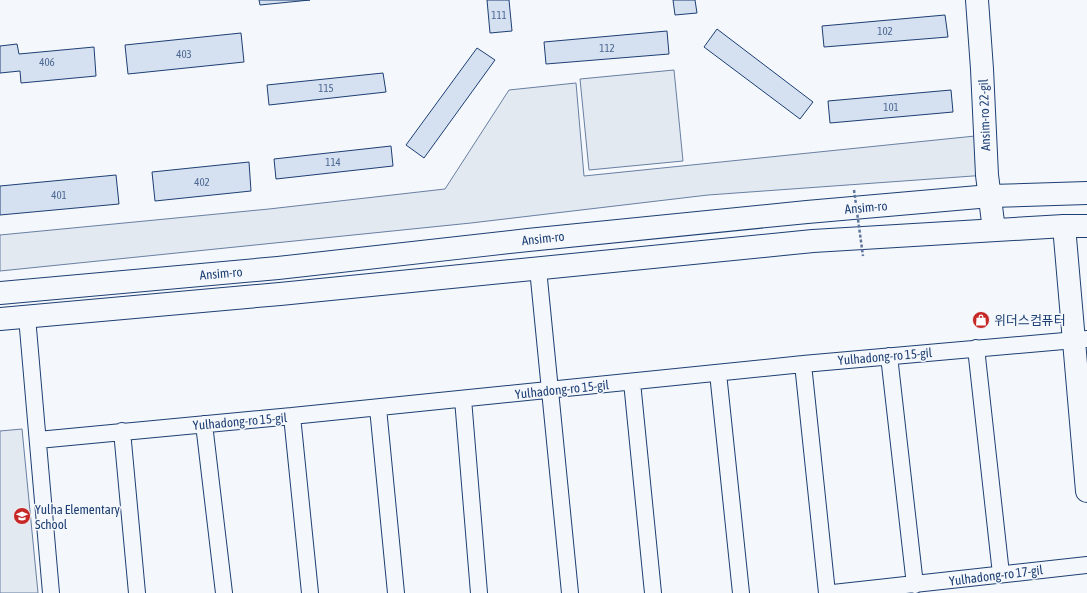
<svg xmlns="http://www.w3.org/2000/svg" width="1087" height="593" font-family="'Asap Condensed','Noto Sans KR',sans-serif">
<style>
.green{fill:#e3e9f0;stroke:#687fa3}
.building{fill:#d5e0f0;stroke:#1d3f73}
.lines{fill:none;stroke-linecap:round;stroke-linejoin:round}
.street-casing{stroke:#1d3f73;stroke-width:18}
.secondary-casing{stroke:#1d3f73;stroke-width:24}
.primary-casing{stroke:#1d3f73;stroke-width:24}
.street{stroke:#f4f7fb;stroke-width:16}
.secondary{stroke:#f4f7fb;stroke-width:22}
.primary{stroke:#f4f7fb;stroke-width:22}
.path-bridge{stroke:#5e769c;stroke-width:2.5;stroke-dasharray:3 2;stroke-linecap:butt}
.labels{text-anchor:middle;stroke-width:3;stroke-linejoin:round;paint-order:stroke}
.number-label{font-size:11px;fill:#4b6792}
.street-label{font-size:13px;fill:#1d3f73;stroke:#f4f7fb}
.poi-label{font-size:13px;fill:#1d3f73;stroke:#f4f7fb;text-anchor:start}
</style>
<rect width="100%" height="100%" fill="#f4f7fb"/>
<path class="green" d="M674,70L683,161L589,170L580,79Z
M576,83L584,176L985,135L987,175L708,195L471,223L0,271V235L269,209L445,189L509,90Z
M22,429L38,593H0V431Z"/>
<path class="building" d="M259,0H310L260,5Z
M487,0H509L512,31L490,33Z
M673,0H695L697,13L675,15Z
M945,15L948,37L824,47L822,26Z
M717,29L813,102L800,119L704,47Z
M667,31L669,54L546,64L544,42Z
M241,33L244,62L128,74L125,45Z
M17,44L19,54L94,47L96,76L21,83L20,71L0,73V46Z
M477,48L495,60L424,158L406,145Z
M383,73L386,92L269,105L267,85Z
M951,90L953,112L830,123L828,101Z
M391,146L393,166L276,179L274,159Z
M249,162L251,191L155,201L152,172Z
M116,175L119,204L0,215V186Z"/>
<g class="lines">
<g class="street-casing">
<path id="street" d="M538,269L570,593
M27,317L51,593
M976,348L1001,574
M889,356L915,585
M803,364L827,593
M718,373L741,593
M632,382L653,593
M463,399L479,593
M378,408L396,593
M292,416L310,593
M204,424L224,593
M122,431L137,593
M38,440L292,416L803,364L1087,339
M833,593L1087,565"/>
</g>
<g class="secondary-casing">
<path id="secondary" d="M977,0L982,69L987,175L994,230
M1064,226L1087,491"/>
</g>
<g class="primary-casing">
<path id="primary" d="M0,293L278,268L528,240L807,212L990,196L1087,193
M0,319L280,294L813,241L1064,226H1087"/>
</g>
<use href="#street" class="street"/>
<use href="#secondary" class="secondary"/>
<use href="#primary" class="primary"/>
<path class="path-bridge" d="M854,190L863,256"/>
</g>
<defs>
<g id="shop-disc" transform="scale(0.9)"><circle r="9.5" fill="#c62828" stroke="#f4f7fb"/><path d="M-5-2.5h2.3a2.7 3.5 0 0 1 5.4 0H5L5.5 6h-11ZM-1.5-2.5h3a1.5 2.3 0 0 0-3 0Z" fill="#fff"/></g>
<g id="school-disc" transform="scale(0.9)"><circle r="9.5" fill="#c62828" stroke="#f4f7fb"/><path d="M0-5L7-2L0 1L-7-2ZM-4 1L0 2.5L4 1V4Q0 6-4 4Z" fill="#fff"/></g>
</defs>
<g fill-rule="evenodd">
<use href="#shop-disc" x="981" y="320"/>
<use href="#school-disc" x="22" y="516"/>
</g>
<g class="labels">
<g class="number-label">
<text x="499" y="19">111</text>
<text x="885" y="35">102</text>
<text x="607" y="52">112</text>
<text x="184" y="58">403</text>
<text x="47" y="66">406</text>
<text x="326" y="92">115</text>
<text x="891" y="111">101</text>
<text x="333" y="166">114</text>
<text x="202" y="186">402</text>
<text x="59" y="199">401</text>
</g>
<g class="street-label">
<text transform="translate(984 115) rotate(-92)" y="5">Ansim-ro 22-gil</text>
<text transform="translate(866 207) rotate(-5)" y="5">Ansim-ro</text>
<text transform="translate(543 238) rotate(-6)" y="5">Ansim-ro</text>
<text transform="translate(221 273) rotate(-5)" y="5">Ansim-ro</text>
<text transform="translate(885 356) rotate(-5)" y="5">Yulhadong-ro 15-gil</text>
<text transform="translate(562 389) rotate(-6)" y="5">Yulhadong-ro 15-gil</text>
<text transform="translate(240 421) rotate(-5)" y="5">Yulhadong-ro 15-gil</text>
<text transform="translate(996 575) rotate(-7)" y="5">Yulhadong-ro 17-gil</text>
</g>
<g class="poi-label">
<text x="994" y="325">위더스컴퓨터</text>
<text x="35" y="514">Yulha Elementary<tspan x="35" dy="15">School</tspan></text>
</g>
</g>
</svg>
